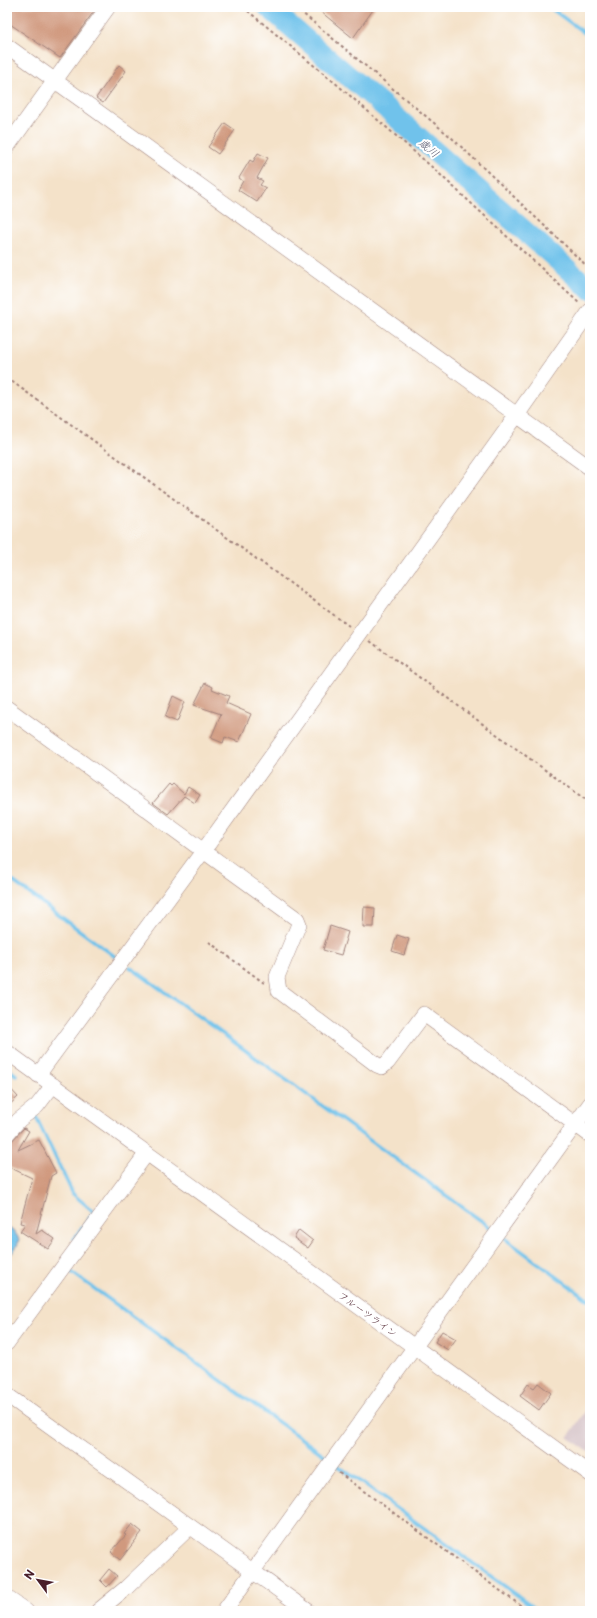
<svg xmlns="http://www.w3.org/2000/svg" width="597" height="1618" font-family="'Playpen Sans','Klee One',sans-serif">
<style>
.industrial{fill:#d2bec2}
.water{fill:#6fc2eb;stroke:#5c708b}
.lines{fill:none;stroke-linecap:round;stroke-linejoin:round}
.stream{stroke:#6fc2eb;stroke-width:3.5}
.river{stroke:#6fc2eb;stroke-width:21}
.building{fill:#d0997e}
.minor-casing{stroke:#9f807a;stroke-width:16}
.path{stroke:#9f807a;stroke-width:2;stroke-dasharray:3 3;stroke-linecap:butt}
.minor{stroke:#fff;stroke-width:15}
.labels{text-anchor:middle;stroke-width:4;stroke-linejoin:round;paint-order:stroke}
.street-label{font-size:10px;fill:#4a1f2b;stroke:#fff}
.water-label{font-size:11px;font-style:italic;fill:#57586e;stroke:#fff}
</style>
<rect width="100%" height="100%" fill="#fff"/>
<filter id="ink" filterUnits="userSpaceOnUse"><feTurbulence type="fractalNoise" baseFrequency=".025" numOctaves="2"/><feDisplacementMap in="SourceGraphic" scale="8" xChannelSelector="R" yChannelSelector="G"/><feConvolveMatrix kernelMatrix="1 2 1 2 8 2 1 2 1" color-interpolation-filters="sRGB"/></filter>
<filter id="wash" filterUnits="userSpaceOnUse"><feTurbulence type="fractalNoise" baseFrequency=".012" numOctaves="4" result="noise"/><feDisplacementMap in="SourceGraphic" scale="16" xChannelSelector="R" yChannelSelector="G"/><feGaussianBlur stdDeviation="0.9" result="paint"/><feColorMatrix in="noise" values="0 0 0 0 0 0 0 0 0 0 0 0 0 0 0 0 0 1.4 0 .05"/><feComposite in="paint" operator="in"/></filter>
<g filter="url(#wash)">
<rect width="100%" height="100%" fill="#f4e2c9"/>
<path class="industrial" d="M590,1404V1453L568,1437Z"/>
<path class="water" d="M7,1228L14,1231L19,1239L17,1246L7,1260Z"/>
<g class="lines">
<path class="stream" d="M549,7L590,37
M7,877L117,958
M130,967L494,1230
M7,1068L16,1075
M36,1117L73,1194L94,1212L74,1239
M504,1238L590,1301
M70,1271L328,1458
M337,1465L539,1611"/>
<path class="river" d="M268,7L388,110L590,289"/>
</g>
<g id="blocks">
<path class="building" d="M7,7H97L60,58L7,22Z
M315,7H375L353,38Z
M119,65L126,71L103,103L96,98Z
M225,123L235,130L218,154L208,147Z
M258,153L268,158L257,178L263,181L260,185L266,188L257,202L238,190L243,181L239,178L250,160L253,162Z
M205,683L213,687L212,689L229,696L226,703L251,714L239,742L225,737L223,743L211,738L221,714L194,705Z
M173,696L185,702L177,722L165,717Z
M169,784L171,786L173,784L184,794L188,787L200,795L195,803L184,796L168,814L153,803Z
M364,907L375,908L374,927H363Z
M330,926L348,932L341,955L323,950Z
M397,935L409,939L404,955L392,951Z
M7,1085L18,1097L7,1107Z
M24,1128L29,1131L18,1150L39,1140L56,1173L51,1176L36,1234L42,1230L55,1239L48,1249L20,1231L25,1224L20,1223L32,1178L9,1167L7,1171V1146Z
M299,1230L313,1241L308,1248L294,1238Z
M442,1331L456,1339L448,1350L435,1342Z
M538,1383L551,1393L539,1410L520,1396L528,1384L534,1388Z
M132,1524L142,1532L120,1560L111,1552L126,1535L124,1534Z
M109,1569L117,1576L107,1587L100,1580Z"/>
</g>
</g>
<g filter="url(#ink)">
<use href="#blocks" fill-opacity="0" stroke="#9f807a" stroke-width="1"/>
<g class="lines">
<g class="minor-casing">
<path id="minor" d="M7,46L590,468
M7,147L108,7
M7,708L297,919L299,924L277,977L279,991L377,1065L382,1067L388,1062L424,1014L590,1135
M7,1052L590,1474
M38,1075L204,850L517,415L590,311
M7,1134L19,1120L37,1106L53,1085
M7,1343L147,1153
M7,1395L308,1611
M7,1598L26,1611
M98,1611L126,1588L190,1527
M224,1611L590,1104"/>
</g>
<path class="path" d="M243,7L340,87L433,168L580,304
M295,7L452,138L590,269
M7,378L349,626
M370,641L590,803
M209,942L264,983
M339,1473L528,1611"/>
<use href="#minor" class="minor"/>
</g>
</g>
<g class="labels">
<g class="street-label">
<text transform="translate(368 1314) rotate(36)" y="4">フルーツライン</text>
</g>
<g class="water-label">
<text transform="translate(429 148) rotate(41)" y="4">歳川</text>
</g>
</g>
<rect width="597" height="1618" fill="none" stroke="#fff" stroke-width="24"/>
<g transform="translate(38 1580) rotate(302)" stroke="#ffffff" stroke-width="3" paint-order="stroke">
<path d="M0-3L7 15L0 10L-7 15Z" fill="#4a1f2b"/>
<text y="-6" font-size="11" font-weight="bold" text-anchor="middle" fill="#4a1f2b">N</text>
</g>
</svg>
